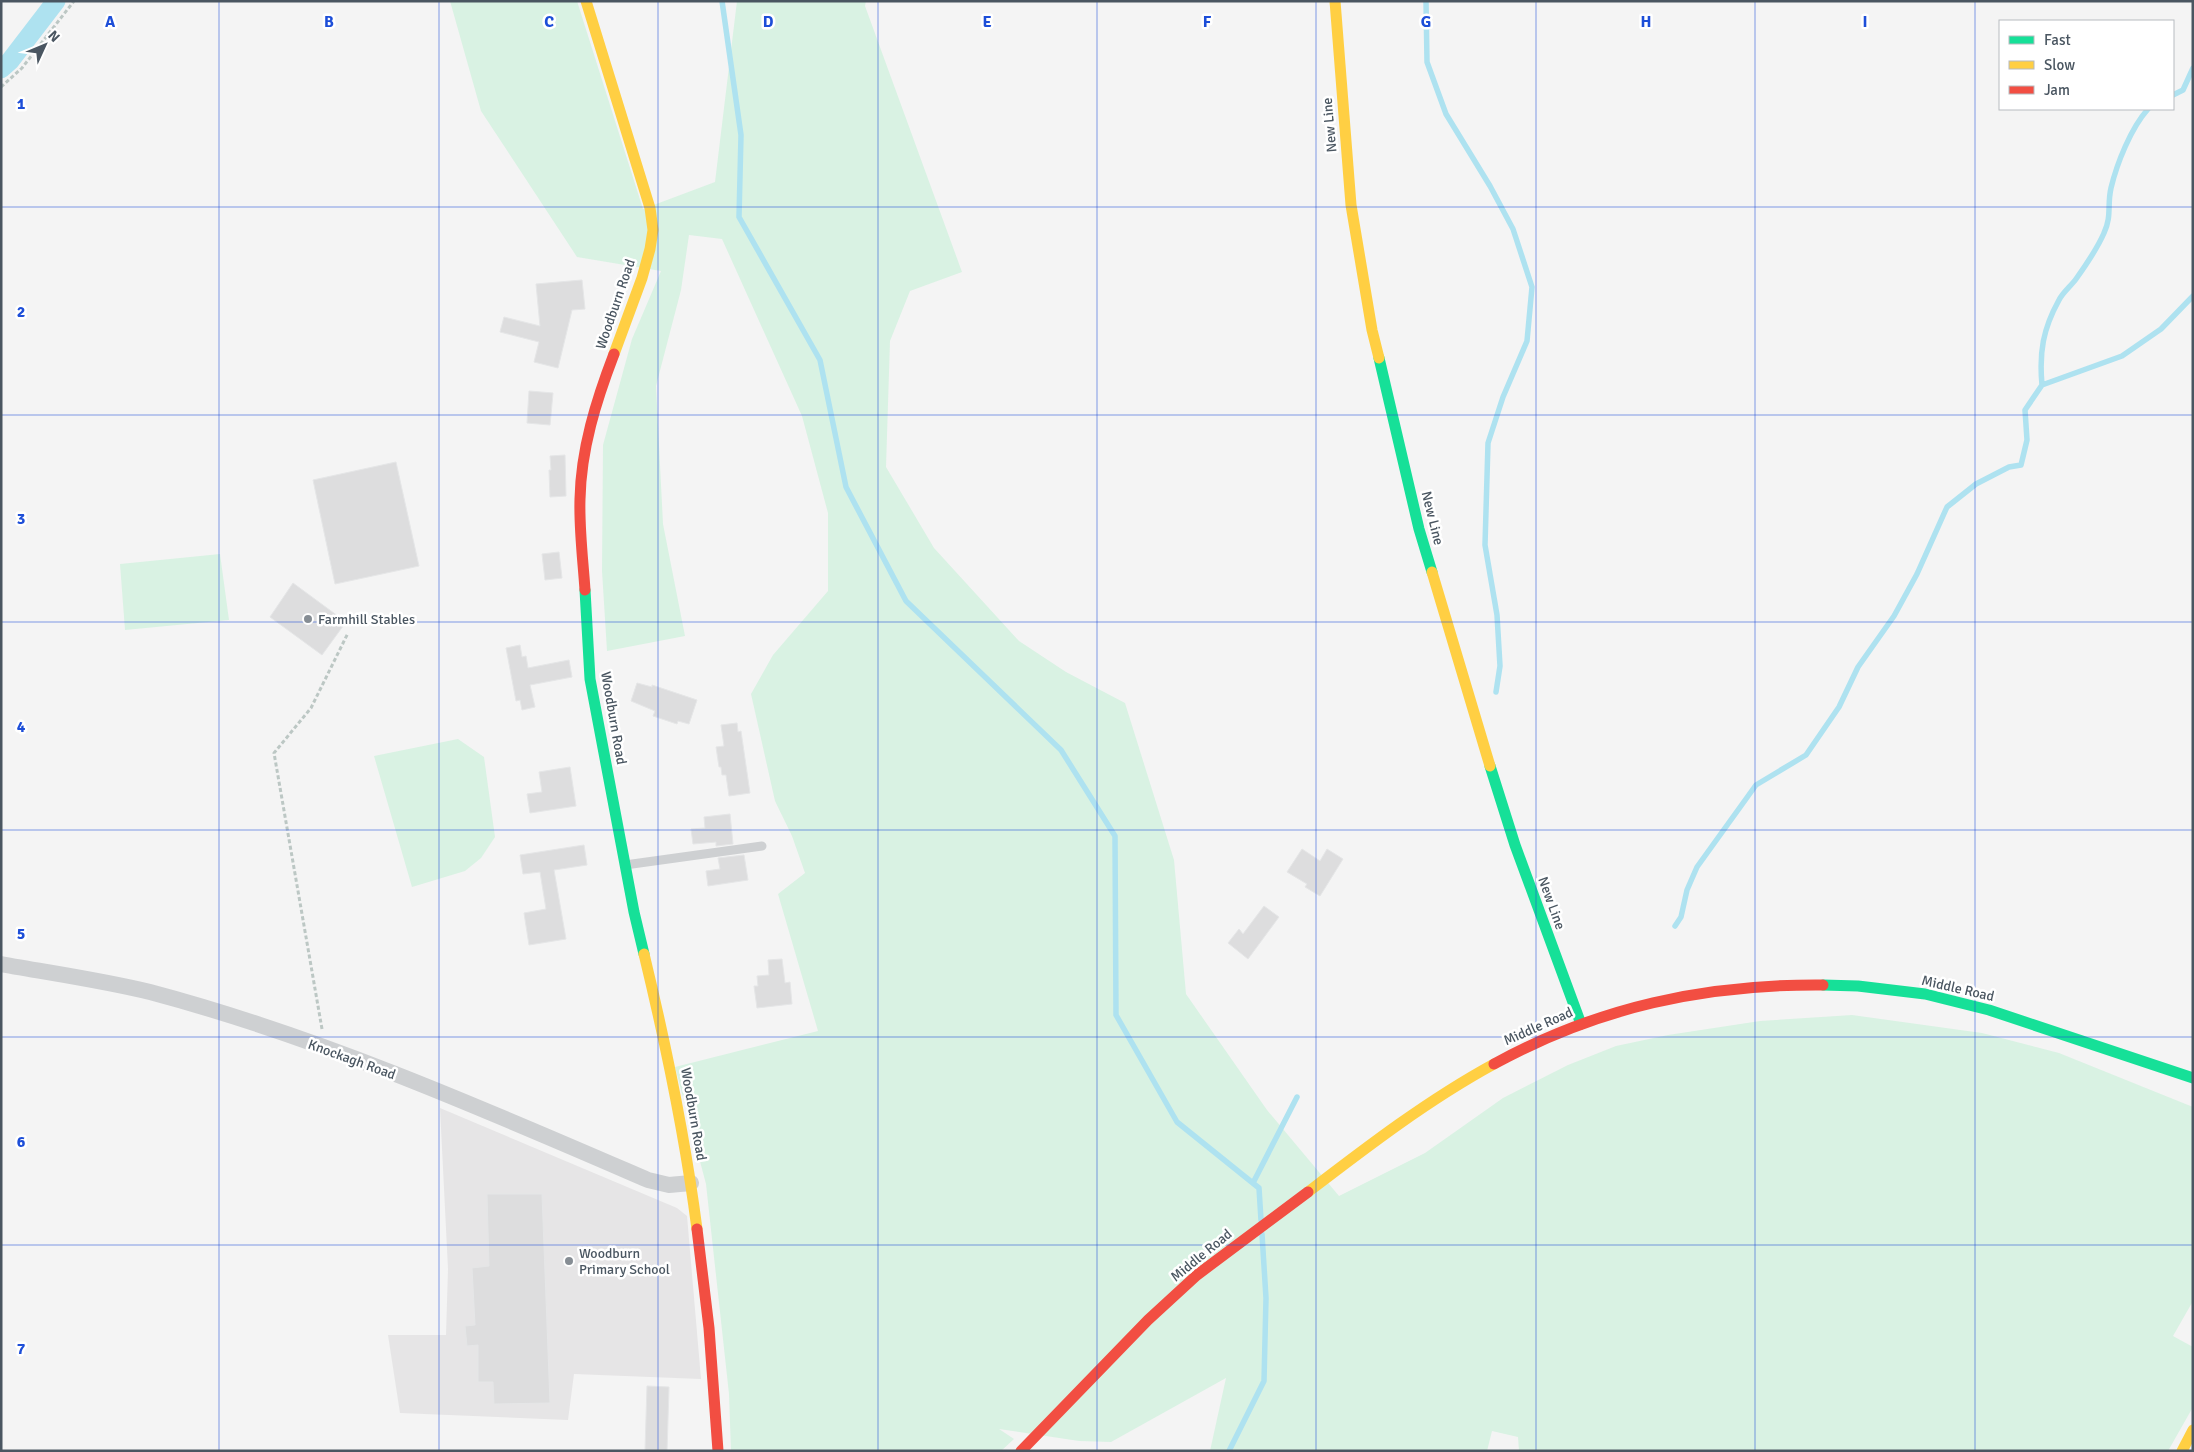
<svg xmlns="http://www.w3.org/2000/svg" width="2194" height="1452" font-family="Signika,sans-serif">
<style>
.education{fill:#e6e5e6}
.green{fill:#d9f2e3}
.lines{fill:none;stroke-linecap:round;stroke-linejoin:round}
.stream{stroke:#aee2f0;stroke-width:5.5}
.canal{stroke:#aee2f0;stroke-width:19}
.building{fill:#ddddde;stroke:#e5e6e7}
.path{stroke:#bcc7c4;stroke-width:3;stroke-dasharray:4 2.5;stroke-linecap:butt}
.lane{stroke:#ced0d2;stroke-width:9}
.street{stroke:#ced0d2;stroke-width:16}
.fast{stroke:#16e098;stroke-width:11}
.slow{stroke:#ffcf43;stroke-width:11}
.jam{stroke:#f24e42;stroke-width:11}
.grid{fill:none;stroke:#1d4ed8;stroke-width:1;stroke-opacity:0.55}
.poi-dot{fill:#868d94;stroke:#fff;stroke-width:2}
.labels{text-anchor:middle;stroke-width:5;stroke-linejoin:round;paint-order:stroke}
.street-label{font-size:14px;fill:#4a5661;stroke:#fff}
.poi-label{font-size:14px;fill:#4a5661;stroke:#fff;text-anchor:start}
.grid-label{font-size:16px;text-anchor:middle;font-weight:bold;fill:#1d4ed8;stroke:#fff;stroke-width:5;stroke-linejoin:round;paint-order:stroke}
</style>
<rect width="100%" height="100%" fill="#f4f4f4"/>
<path class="education" d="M440,1108L677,1208L687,1216L701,1379L574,1374L568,1420L400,1413L388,1335H446L448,1269Z"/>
<path class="green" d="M450,1H577L643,209L715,182L737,1H866L865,6L962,272L910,291L890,341L886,467L934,548L1019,641L1066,672L1125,703L1174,860L1186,994L1267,1110L1339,1196L1425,1153L1503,1098L1568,1065L1616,1046L1668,1035L1760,1021L1852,1015L1982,1033L2059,1053L2193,1107V1301L2173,1336L2193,1347V1407L2168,1451H1519L1518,1437L1492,1431L1487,1451H1210L1226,1378L1111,1442L1079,1441L999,1429L1014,1439L1001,1451H731L729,1394L706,1184L675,1067L818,1031L778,894L805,873L792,836L775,801L751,694L773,655L828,591V513L802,416L722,239L689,235L681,290L656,386L663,524L685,636L607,651L602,571L603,445L632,339L661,271L577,257L481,111Z
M220,554L229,620L125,630L120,564Z
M458,739L484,757L495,837L481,858L465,871L412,887L374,756Z"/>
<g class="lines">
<path class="stream" d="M722,1L741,135L739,217L820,360L846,487L906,601L1061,750L1115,836L1116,1015L1177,1122L1259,1188L1261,1220
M1426,1L1427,62L1446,114L1490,186L1513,229L1532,287L1527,341L1503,397L1488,443L1485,545L1497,615L1500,666L1496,692
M2173,95L2183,90L2193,68
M2042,385C2039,352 2043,329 2059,300C2063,292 2071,286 2076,279C2086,265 2097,249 2104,233C2112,216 2107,205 2111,188C2117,163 2131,128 2148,109
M1675,926L1681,917L1687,890L1697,867L1756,785L1806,755L1839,707L1858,667L1894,616L1917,574L1947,507L1976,484L2009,467L2021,465L2027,440L2025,410L2042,385L2122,356L2161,329L2193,296
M1253,1183L1297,1097
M1229,1451L1264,1381L1266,1298L1262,1234"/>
<path class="canal" d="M1,69L10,61L56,1"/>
</g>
<path class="building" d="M582,280L585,309L572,310L558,368L534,362L539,342L500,332L504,317L540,326L536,284Z
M529,391L553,393L550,425L527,423Z
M565,455L566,496L550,497L549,470H551L550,456Z
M396,462L419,566L335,584L313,480Z
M559,552L562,578L545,580L542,554Z
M293,583L346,622L322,655L270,617Z
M520,645L522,657L526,656L528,668L569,660L572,677L530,685L535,707L522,710L520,700L516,701L506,648Z
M637,683L652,687V685L697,700L689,724L678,721L677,724L653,716L655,711L631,701Z
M737,723L738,732L741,731L750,793L729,796L726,775H722L721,767H719L716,747L724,746L721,725Z
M570,767L576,806L530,813L527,794L542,792L539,772Z
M730,814L733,844L716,846V842L693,844L691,829L705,828L704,817Z
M584,845L587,865L554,870L566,939L529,945L524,913L546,909L540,872L523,874L520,855Z
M1302,849L1320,861L1327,849L1343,859L1320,896L1305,887L1307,884L1287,872Z
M744,855L748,880L708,886L706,871L720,869L718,858Z
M1264,906L1279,917L1248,959L1228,943L1239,929L1243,934Z
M782,959L785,983L790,982L792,1004L757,1008L754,986H758L757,976L769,975L768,960Z
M487,1194H542L550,1403L494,1404L493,1382H478V1345L467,1346L465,1326L475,1325L472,1268L489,1266Z
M647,1386L669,1387L667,1451H645Z"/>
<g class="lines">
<path class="path" d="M1,87L22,68L74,1
M322,1029L274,753L311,708L348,633"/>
<path class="lane" d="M625,865L762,846"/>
<path class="street" d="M1,964C50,973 101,980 150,992C320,1037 486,1110 648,1180L669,1185L691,1183"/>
<path class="fast" d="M1379,358L1419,529L1432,572
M585,590L590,679L634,912L644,954
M1490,766L1515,845L1581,1024
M1823,985L1858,986L1925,994L1989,1010L2193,1078"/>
<path class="slow" d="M586,1L650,208L653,230L650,249L642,278L614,354
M1335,1L1351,205L1372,330L1379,358
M1432,572L1490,766
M644,954C666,1045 685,1136 697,1229
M1308,1192C1368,1146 1428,1100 1494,1064
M2182,1451L2193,1430"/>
<path class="jam" d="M585,590C583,560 579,529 580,499C581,449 596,401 614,354
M1494,1064C1598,1007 1705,984 1823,985
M697,1229L709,1328L718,1451
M1021,1451L1148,1320L1197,1275L1308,1192"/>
</g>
<path class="grid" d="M219,1V1451M439,1V1451M658,1V1451M878,1V1451M1097,1V1451M1316,1V1451M1536,1V1451M1755,1V1451M1975,1V1451M1,207H2193M1,415H2193M1,622H2193M1,830H2193M1,1037H2193M1,1245H2193"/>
<g class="poi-dot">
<circle cx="308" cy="619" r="5"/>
<circle cx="569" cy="1261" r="5"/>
</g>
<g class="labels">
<g class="street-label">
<text transform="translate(1329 125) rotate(-95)" y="5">New Line</text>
<text transform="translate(615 304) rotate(-71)" y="5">Woodburn Road</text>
<text transform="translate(1433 518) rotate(76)" y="5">New Line</text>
<text transform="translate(614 718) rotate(80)" y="5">Woodburn Road</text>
<text transform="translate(1552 903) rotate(70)" y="5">New Line</text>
<text transform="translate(1958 988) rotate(13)" y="5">Middle Road</text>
<text transform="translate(1538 1026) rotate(-24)" y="5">Middle Road</text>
<text transform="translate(352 1059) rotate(20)" y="5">Knockagh Road</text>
<text transform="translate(694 1114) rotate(80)" y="5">Woodburn Road</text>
<text transform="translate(1201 1255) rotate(-39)" y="5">Middle Road</text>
</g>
<g class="poi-label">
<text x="318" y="624">Farmhill Stables</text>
<text x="579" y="1258">Woodburn<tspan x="579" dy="16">Primary School</tspan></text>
</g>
</g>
<g class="grid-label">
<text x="110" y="27">A</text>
<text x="329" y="27">B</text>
<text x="549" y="27">C</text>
<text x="768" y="27">D</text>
<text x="987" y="27">E</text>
<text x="1207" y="27">F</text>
<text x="1426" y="27">G</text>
<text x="1646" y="27">H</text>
<text x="1865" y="27">I</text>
<text x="21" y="109">1</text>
<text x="21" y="317">2</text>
<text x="21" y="524">3</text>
<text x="21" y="732">4</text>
<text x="21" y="939">5</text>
<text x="21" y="1147">6</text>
<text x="21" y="1354">7</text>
</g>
<rect width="2194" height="1452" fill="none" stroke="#4a5661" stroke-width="5"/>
<rect x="1999" y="20" width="175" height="90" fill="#ffffff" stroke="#b7bbc0"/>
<rect x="2009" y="36" width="25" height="8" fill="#16e098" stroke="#b7bbc0"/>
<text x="2044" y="45" font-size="15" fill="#4a5661">Fast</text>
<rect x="2009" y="61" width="25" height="8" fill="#ffcf43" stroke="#b7bbc0"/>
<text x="2044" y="70" font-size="15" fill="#4a5661">Slow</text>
<rect x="2009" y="86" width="25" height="8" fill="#f24e42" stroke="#b7bbc0"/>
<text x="2044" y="95" font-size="15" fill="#4a5661">Jam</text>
<g transform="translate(45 45) rotate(46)" stroke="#ffffff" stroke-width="4" paint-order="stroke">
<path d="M0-4L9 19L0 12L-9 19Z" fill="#4a5661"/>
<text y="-8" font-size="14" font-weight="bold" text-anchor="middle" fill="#4a5661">N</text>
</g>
</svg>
